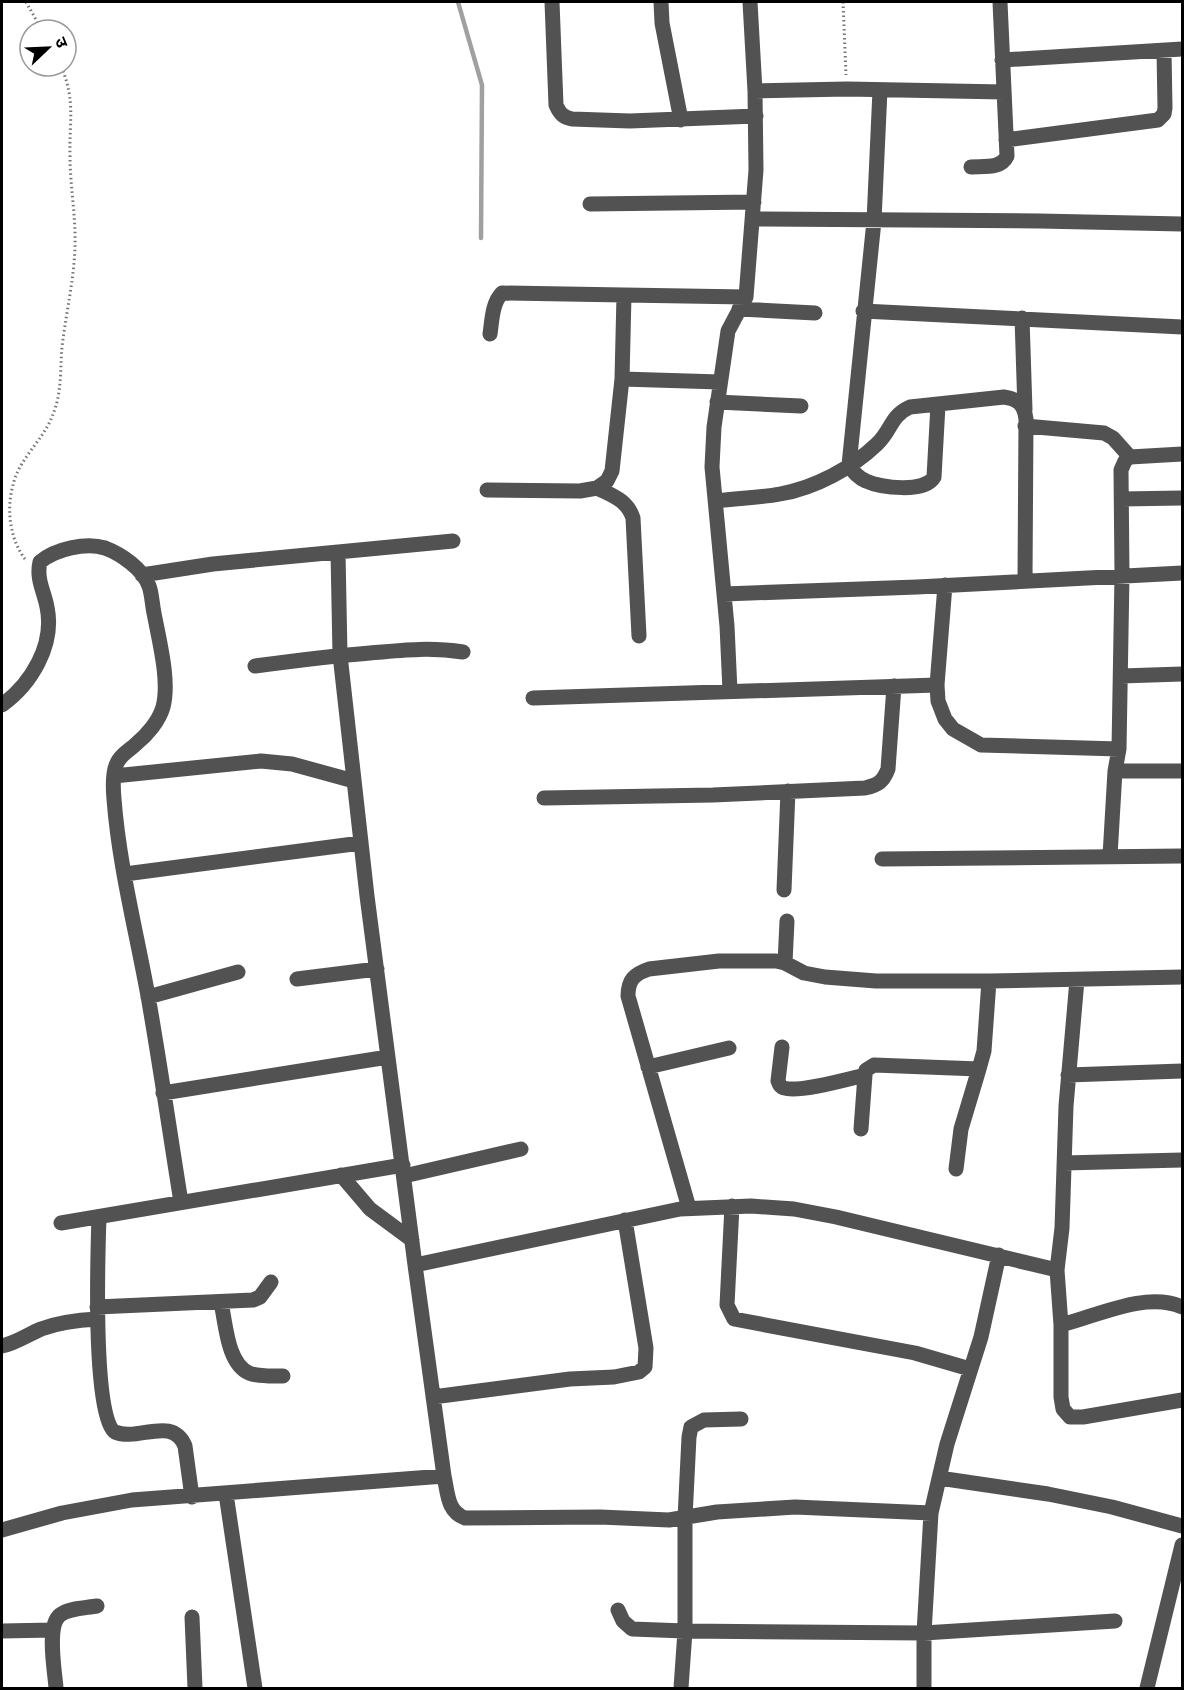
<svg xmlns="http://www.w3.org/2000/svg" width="1184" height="1690" font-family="Roboto,'Noto Sans Devanagari',sans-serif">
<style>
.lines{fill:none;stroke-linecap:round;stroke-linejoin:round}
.stream{stroke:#a0a0a0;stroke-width:4.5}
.path{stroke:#747474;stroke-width:3;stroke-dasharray:1.5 3;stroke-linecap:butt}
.minor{stroke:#525252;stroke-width:15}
</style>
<rect width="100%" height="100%" fill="#fff"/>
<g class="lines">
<path class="stream" d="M458,2L482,85L481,238"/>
<path class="path" d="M26,2L42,30
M843,2L846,75
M25,559C10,539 6,510 13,485C19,458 44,440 53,414C62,393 60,369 62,347C66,313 74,280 75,247C76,216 70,186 70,156C69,121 76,101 61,66"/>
<path class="minor" d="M552,2L556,105C560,114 563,117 572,119L630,121L756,116
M661,2L662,23L681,120
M1002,60L1182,49
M880,90L874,221L849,465C853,472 859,478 866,481C881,488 925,493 934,477L938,405
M755,91L847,89L1004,92
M1006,140L1158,120L1164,114L1165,108L1164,51
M971,167C984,166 1001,169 1007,156L1000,2
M590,204L754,202
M753,219L1039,221L1182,224
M739,309L815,313
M863,311L1182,327
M1022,318L1025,410
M490,334C492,321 492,303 502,293L624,295
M622,379L720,382
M717,402L801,406
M1025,426L1104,433L1113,438L1130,457
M597,488C613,496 627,500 633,518L639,636
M487,490L580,491L597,488L607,481L612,471L622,379L624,295L746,297L756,170L755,91L750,2
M1122,499L1182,498
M716,501C737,498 759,498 780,494C815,488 852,468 877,444C892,430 890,416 910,407L1004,397C1018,399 1024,404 1026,419L1025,580
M338,552L340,655L367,896L415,1265L680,1209L751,1206L794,1209L836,1217L1057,1270L1062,1228L1066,1106L1077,980
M142,575L213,564L453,541
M945,585L937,685L938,701L945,719L953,729L981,745L1119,749
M724,594L917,587L1182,573
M255,666C293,661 332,656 370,653C403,650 431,647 463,652
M1121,676L1182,674
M730,691L727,626L712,467L714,427L728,331L746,297
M533,698L937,685
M2,705C31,684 55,645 47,607C44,591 36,579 40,562C55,549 86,542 105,548C121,554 143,569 149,586C152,594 152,604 154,613C159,640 170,681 163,707C159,721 147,735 136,744C130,750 121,754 117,763C112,773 113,788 114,799C119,865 136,930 148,996C160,1064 170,1134 181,1202
M1115,771H1182
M114,776L261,761L292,764L354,781
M544,798L713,795L865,788C878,785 883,782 888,769L894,686
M1110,856L1115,771L1119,749L1122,575L1121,470L1125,461L1130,457L1182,454
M882,859L1182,856
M125,874L361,843
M784,890L788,791
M785,963L787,921
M297,979L377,969
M148,997L238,972
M782,1047L778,1081C780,1085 779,1086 784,1088C799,1093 848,1079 865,1075
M648,1067L729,1048
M1068,1075L1182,1071
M163,1093L388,1057
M861,1129L865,1075L866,1070L874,1065L979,1069L984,1051L989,981
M1064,1163L1182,1160
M956,1169L961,1129L979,1069
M341,1175L370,1209L412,1240
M404,1176L521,1149
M732,1206L727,1305L734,1319L915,1353L970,1369
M689,1208L628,996C628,980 634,974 649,969L719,961H776L785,963L804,973L825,977L876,981H989L1182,977
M99,1217C98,1247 92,1421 115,1432C138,1442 172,1415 185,1446L192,1497
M61,1223L403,1165
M415,1265L444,1476
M1057,1270L1061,1325C1097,1316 1146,1291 1182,1307
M221,1303C226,1324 227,1363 249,1373C259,1377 272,1376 283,1376
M97,1307L253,1300L260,1297L271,1282
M1061,1325V1397L1063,1409L1070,1417H1083L1182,1400
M2,1346C16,1343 27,1335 41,1329C60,1322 77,1320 97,1319
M433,1397L570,1379L614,1377L639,1372L645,1367L646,1348L625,1220
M939,1478L1048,1494L1112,1507L1182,1526
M226,1494L255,1688
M2,1530L62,1513L132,1500L444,1476C448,1494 447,1511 465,1518L600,1517L669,1520L717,1512L795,1507L931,1513
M618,1610L623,1621L632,1629L685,1631V1518L689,1437L691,1427L704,1420L741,1419
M192,1617L195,1688
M2,1631L53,1630
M56,1688C55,1672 46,1626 60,1615C69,1608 86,1608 97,1606
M681,1688L685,1631L924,1633L1115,1621
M924,1688V1633L931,1513L947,1444L981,1337L999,1255
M1147,1688L1182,1545"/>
</g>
<rect width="1184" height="1690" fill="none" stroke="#000000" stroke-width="6"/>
<g transform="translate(48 48) rotate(67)"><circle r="28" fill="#ffffff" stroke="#999999" stroke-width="1.5"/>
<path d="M0-4.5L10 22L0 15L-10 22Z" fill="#000000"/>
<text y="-9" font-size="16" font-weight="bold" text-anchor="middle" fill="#000000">उ</text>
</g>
</svg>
